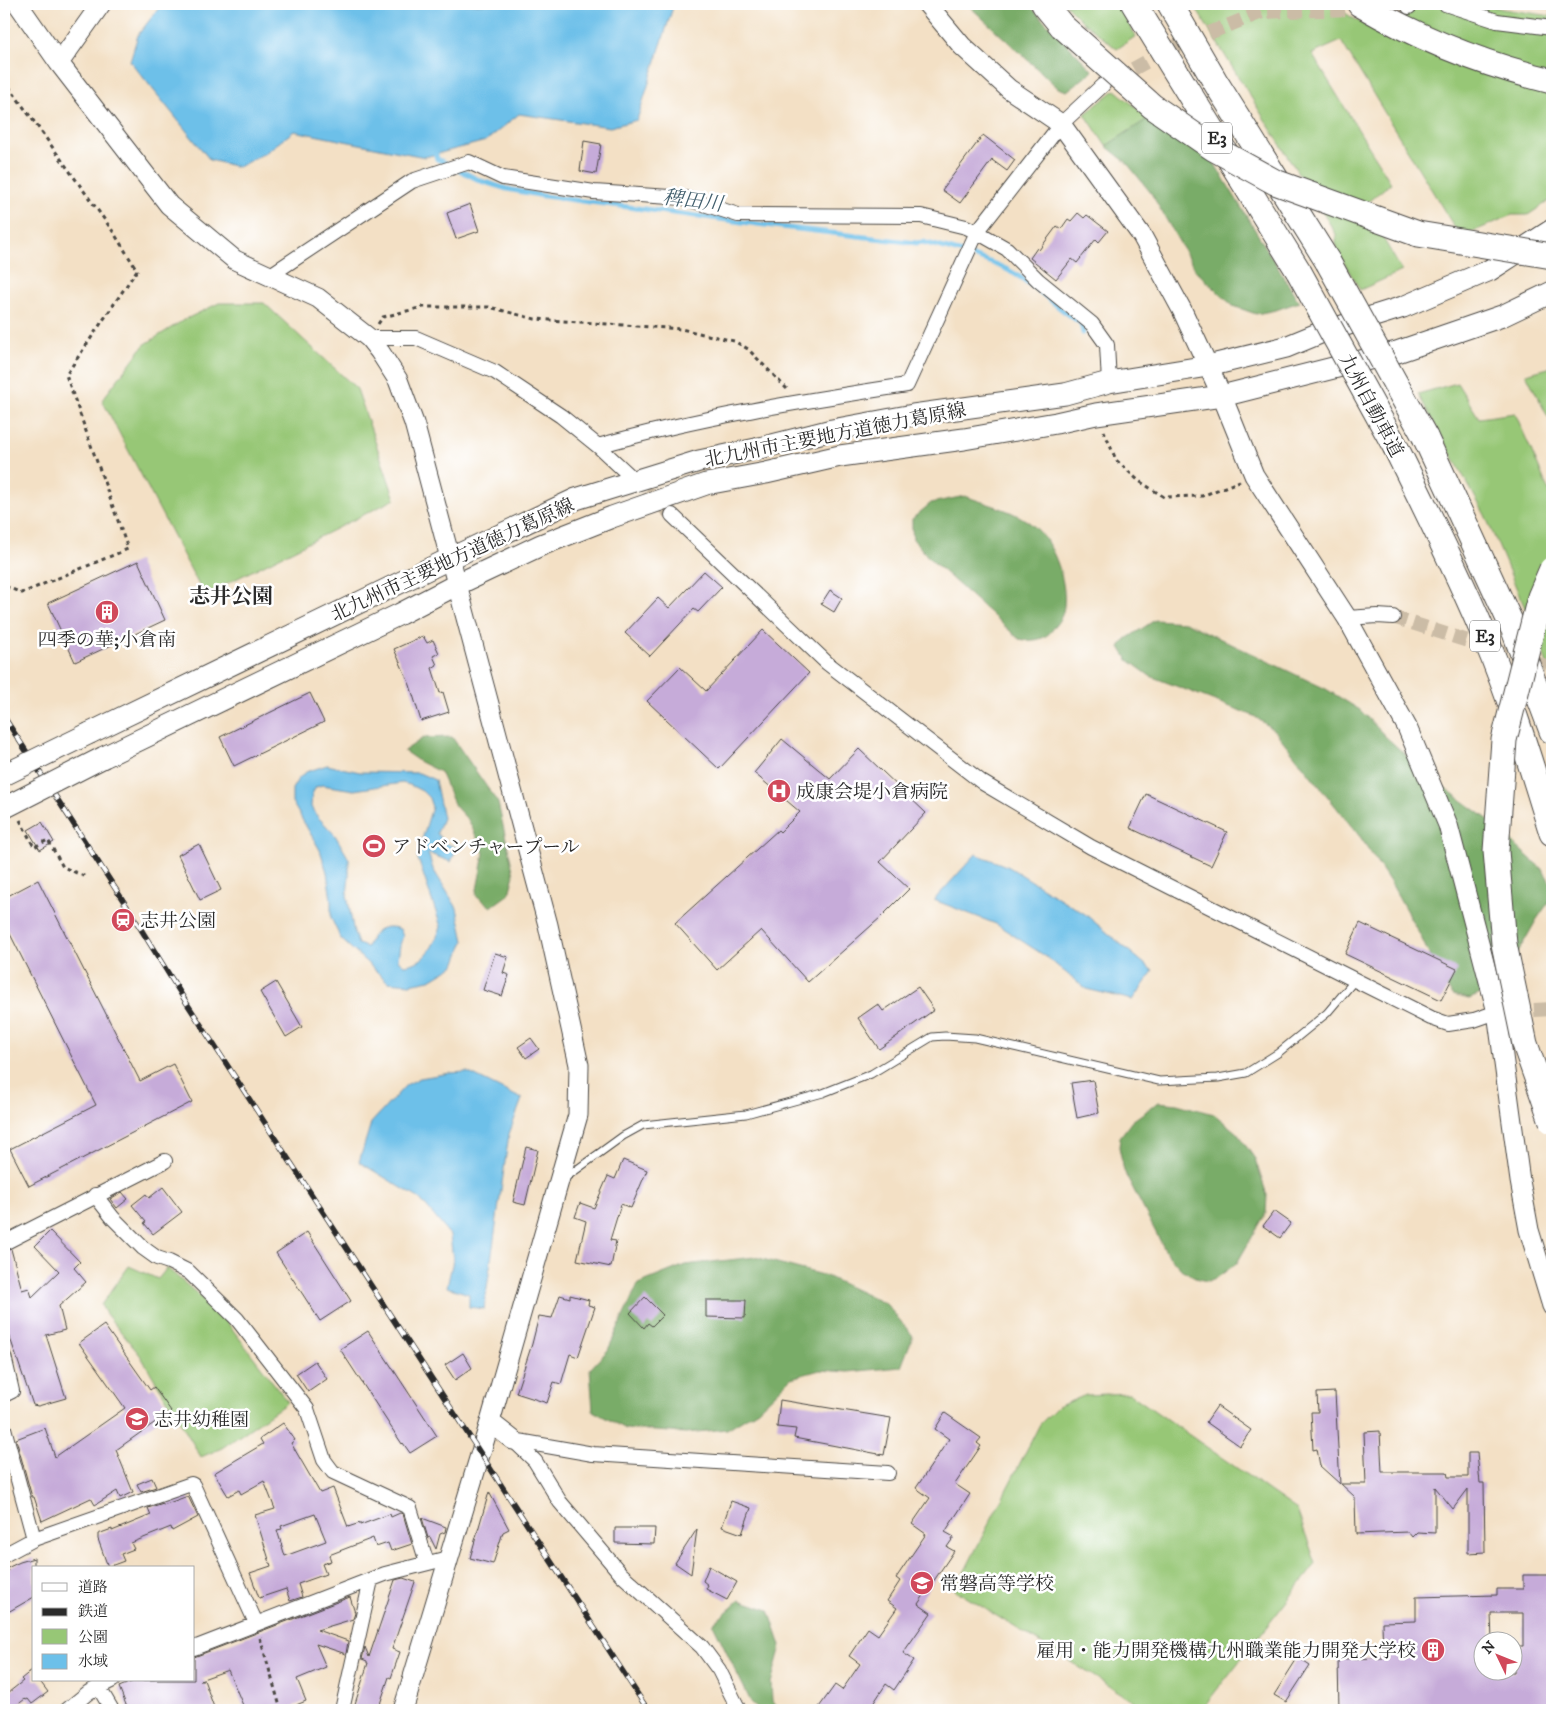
<svg xmlns="http://www.w3.org/2000/svg" width="1556" height="1714" font-family="'IM FELL DW Pica','Noto Serif JP',serif">
<style>
.green{fill:#97c776;stroke:#617950}
.forest{fill:#79ac67;stroke:#526c49}
.water{fill:#6dc0e9;stroke:#4c768a;fill-rule:evenodd}
.lines{fill:none;stroke-linecap:round;stroke-linejoin:round}
.stream{stroke:#6dc0e9;stroke-width:5}
.building{fill:#c6abd9;fill-rule:evenodd}
.street-tunnel{stroke:#cbbca6;stroke-width:14;stroke-dasharray:14 7;stroke-linecap:butt}
.lane-casing{stroke:#494642;stroke-width:9}
.street-casing{stroke:#494642;stroke-width:16}
.secondary-casing{stroke:#494642;stroke-width:21}
.primary-casing{stroke:#494642;stroke-width:23}
.highway-casing{stroke:#494642;stroke-width:27}
.path{stroke:#494642;stroke-width:3;stroke-dasharray:4 4;stroke-linecap:butt}
.lane{stroke:#fff;stroke-width:7}
.street{stroke:#fff;stroke-width:14}
.secondary{stroke:#fff;stroke-width:19}
.primary{stroke:#fff;stroke-width:21}
.highway{stroke:#fff;stroke-width:25}
.rail-casing{stroke:#2b2b2b;stroke-width:5.5}
.rail{stroke:#fff;stroke-width:4;stroke-dasharray:11;stroke-linecap:butt}
.primary-bridge-casing{stroke:#494642;stroke-width:23;stroke-linecap:butt}
.highway-bridge-casing{stroke:#494642;stroke-width:27;stroke-linecap:butt}
.primary-bridge{stroke:#fff;stroke-width:21}
.highway-bridge{stroke:#fff;stroke-width:25}
.labels{text-anchor:middle;stroke-width:5;stroke-linejoin:round;paint-order:stroke}
.shield{fill:#fff;stroke:#6b6b6b;stroke-width:1}
.shield-label{font-size:18px;font-weight:bold;fill:#2b2b2b}
.street-label{font-size:19px;fill:#2b2b2b;stroke:#fff}
.poi-label{font-size:19px;fill:#2b2b2b;stroke:#fff;text-anchor:start}
.water-label{font-size:20px;font-style:italic;fill:#425f6e;stroke:#fff}
.quarter-label{font-size:21px;font-weight:bold;fill:#2b2b2b;stroke:#fff}
</style>
<rect width="100%" height="100%" fill="#fff"/>
<filter id="ink" filterUnits="userSpaceOnUse"><feTurbulence type="fractalNoise" baseFrequency=".02" numOctaves="2"/><feDisplacementMap in="SourceGraphic" scale="10" xChannelSelector="R" yChannelSelector="G"/><feConvolveMatrix kernelMatrix="1 2 1 2 8 2 1 2 1" color-interpolation-filters="sRGB"/></filter>
<filter id="wash" filterUnits="userSpaceOnUse"><feTurbulence type="fractalNoise" baseFrequency=".0096" numOctaves="4" result="noise"/><feDisplacementMap in="SourceGraphic" scale="20" xChannelSelector="R" yChannelSelector="G"/><feGaussianBlur stdDeviation="1.12" result="paint"/><feColorMatrix in="noise" values="0 0 0 0 0 0 0 0 0 0 0 0 0 0 0 0 0 1.4 0 .05"/><feComposite in="paint" operator="in"/></filter>
<g filter="url(#wash)">
<rect width="100%" height="100%" fill="#f3e0c5"/>
<path class="green" d="M1065,4H1117L1136,36L1117,49L1083,22Z
M1193,4H1330L1368,27L1382,4H1483L1503,9L1552,16V199L1528,215H1512L1470,233L1456,230L1341,41L1312,54L1391,183L1364,205L1402,271L1360,290L1336,249V234Z
M1115,90L1149,118L1106,146L1085,114Z
M219,303H264L357,389L395,499L204,595L102,400L144,345L182,321Z
M1552,367V419L1548,417L1526,374Z
M1457,383L1479,418L1515,413L1552,498V680L1540,643L1485,515L1418,394Z
M129,1266L158,1279L167,1268L220,1313L288,1402L222,1448L201,1457L140,1355L106,1314L101,1305Z
M1129,1393L1297,1510L1316,1564L1201,1710H1148L955,1590L1040,1424L1057,1407L1086,1395Z"/>
<path class="forest" d="M967,4H1028L1093,71L1067,91L1058,88Z
M1149,118L1213,161L1299,302L1276,310L1256,314L1233,306L1196,271L1151,193L1126,162L1106,146Z
M965,496C988,505 1016,510 1035,527C1055,545 1069,586 1063,612C1062,617 1058,622 1055,626C1047,640 1034,642 1019,639L930,559L913,539L912,529V519L931,503Z
M1155,620L1185,622L1326,689L1360,710L1386,737L1430,777L1500,828L1514,844L1543,870L1552,885L1551,899L1537,919L1513,961L1493,989L1469,999L1453,995L1440,979L1421,937L1392,885L1361,838L1275,731L1254,716L1150,676L1128,660L1120,647L1126,639Z
M452,737L498,803L514,875L509,894L491,907L476,895L484,853L469,821L455,806L440,772L420,762L404,751L423,738Z
M1159,1102L1177,1104L1214,1114L1237,1133L1255,1159L1267,1195L1266,1213L1237,1263L1218,1277L1208,1281L1199,1279L1182,1270L1167,1254L1124,1171L1119,1147L1120,1137L1132,1121Z
M755,1257L826,1276L886,1304L913,1336L901,1367L848,1372L820,1370L791,1378L758,1410L727,1429L686,1433L626,1429L593,1411L590,1369L608,1350L638,1284L685,1265Z
M740,1600L769,1610L781,1646L771,1683L772,1700L779,1710H759L752,1704L713,1624Z"/>
<path class="water" d="M162,4H674L637,120L610,127L519,114L486,141L425,157L294,131L265,153L238,167L210,160L130,61L138,35Z
M327,765L360,772L419,773L435,780L443,818L437,833L443,842L457,848L451,862L428,853L433,869L457,908L464,941L455,965L430,980L410,984L388,982L341,939L331,918V900L327,872L320,850L292,802V789L298,779L306,772ZM402,783L410,785L422,791L429,798L432,807L417,856L441,927C433,946 427,963 404,965L398,960L400,945L403,936L400,929C382,923 374,931 367,947L358,944L354,933L347,895L349,876V859L335,835L317,816L311,807L312,794L316,787L322,785L354,790Z
M976,854L1009,867L1085,914L1153,971L1133,1000L1086,989L1045,956L996,924L934,900Z
M467,1072L522,1099L509,1134L484,1309L469,1307V1294L447,1287L453,1260L450,1235L420,1199L359,1162L371,1123L406,1085L420,1078L450,1073Z"/>
<g class="lines">
<path class="stream" d="M434,149L437,159L481,181L507,189L544,196L781,227L917,243L923,242C951,250 982,257 1008,270C1035,284 1055,307 1081,323L1083,333"/>
</g>
<g id="blocks">
<path class="building" d="M983,135L1015,160L1007,171L992,160L960,203L942,190Z
M584,141L601,144L596,174L580,171Z
M470,204L479,231L456,239L447,213Z
M1078,213L1084,218L1087,215L1108,231L1099,242L1096,239L1077,263L1072,259L1056,279L1030,258L1037,248L1039,250L1057,226L1061,229L1068,219L1071,221Z
M138,561L165,620L75,662L48,603Z
M704,571L722,587L698,612L694,609L650,656L625,633L658,598L669,608Z
M830,590L842,598L834,612L821,604Z
M763,630L809,673L719,769L647,701L680,667L706,691Z
M423,636L427,643L433,640L439,653L433,656L437,665L432,668L440,693L443,692L449,712L421,721L410,685L394,649Z
M310,693L324,722L234,766L220,737Z
M782,739L830,779L859,749L926,813L880,862L909,889L881,917L808,982L761,930L717,970L675,923L778,830L780,832L800,812L754,773Z
M1146,794L1227,832L1211,866L1130,828Z
M42,822L54,842L40,850L28,830Z
M199,844L221,890L200,900L178,855Z
M38,880L140,1081L173,1064L192,1102L29,1186L10,1149L96,1105L4,922V898Z
M1360,923L1457,969L1441,1000L1345,954Z
M495,953L508,957L503,973L509,975L502,996L483,990Z
M276,982L302,1027L286,1037L260,992Z
M918,987L934,1010L879,1049L858,1018L878,1004L883,1011Z
M531,1038L539,1049L526,1058L518,1047Z
M1093,1080L1099,1113L1077,1118L1071,1083Z
M526,1147L538,1150L525,1205L513,1202Z
M623,1160L647,1170L631,1208L621,1204L610,1240L616,1241L611,1267L577,1260L586,1221L575,1217L580,1203L594,1208L608,1176L615,1179Z
M163,1187L182,1212L153,1234L144,1223L146,1222L132,1205L146,1194L149,1198Z
M122,1192L128,1199L117,1208L110,1199Z
M1274,1211L1291,1223L1280,1238L1263,1226Z
M50,1231L80,1262L74,1268L86,1282L59,1306L65,1330L46,1335L66,1398L38,1406L33,1405L10,1338L5,1316H7L4,1303V1252L11,1249L22,1290L29,1288L32,1297L59,1271L35,1246Z
M307,1232L351,1301L320,1321L276,1253Z
M560,1295L570,1298V1295L589,1300L588,1305L595,1307L578,1357L570,1354L561,1384L554,1382L547,1403L516,1393L532,1344L539,1316L552,1318Z
M645,1297L663,1315L652,1326L648,1323L644,1328L630,1313Z
M706,1300H746L745,1318L706,1317Z
M104,1325L150,1390L154,1387L171,1411L116,1450L133,1492L120,1498L117,1491L95,1505L91,1498L42,1521L34,1497H32L16,1439L45,1428L55,1457L125,1408L79,1343Z
M368,1331L437,1436L410,1453L403,1443L402,1444L340,1349Z
M463,1353L472,1368L455,1380L445,1365Z
M315,1361L327,1379L308,1392L296,1374Z
M1335,1392L1339,1467L1340,1484L1320,1466L1317,1449L1313,1450L1311,1412H1318L1317,1393Z
M780,1400L891,1418L884,1455L794,1438L796,1429L777,1427Z
M1217,1406L1251,1430L1240,1446L1206,1422Z
M945,1413L981,1438L977,1443L981,1446L955,1484L970,1494L945,1532L954,1537L947,1547L954,1551L918,1604L931,1613L903,1653L914,1660L894,1690L886,1684L869,1710H817L835,1685L842,1690L860,1664L849,1656L868,1628L878,1635L897,1608L887,1601L900,1581L896,1578L926,1534L912,1524L930,1498L916,1488L949,1439L935,1429Z
M283,1423L295,1440L291,1443L320,1493L333,1488L348,1527L360,1523V1525L390,1514L391,1517L400,1513L403,1514L412,1544L391,1551L388,1543L376,1547L373,1538L329,1555L331,1561L322,1564L326,1574L298,1584L302,1597L290,1601L286,1589L259,1598L250,1573L271,1566L255,1515L275,1509L264,1481L241,1494L239,1490L228,1496L214,1473L263,1444L260,1439ZM315,1514L326,1541L285,1556L277,1530L282,1529L281,1526Z
M1380,1431L1382,1472H1447L1448,1477H1468V1453H1477L1480,1483H1484L1485,1552L1468,1553V1489L1453,1509L1435,1487V1533L1417,1532L1412,1537L1408,1532L1356,1534L1355,1497L1341,1484H1366L1364,1432Z
M152,1478L156,1487L141,1492L137,1484Z
M489,1492L509,1529L503,1532L493,1564L470,1558Z
M188,1496L198,1517L172,1531L171,1527L131,1543L134,1549L121,1554L124,1561L108,1567L98,1539V1534L112,1529V1531L151,1515L148,1508L163,1503V1505Z
M731,1501L751,1508L742,1534L722,1527Z
M422,1518L446,1527L445,1532L440,1534L436,1549L430,1537L428,1538Z
M615,1528H655L654,1544L615,1543Z
M697,1529L691,1574L675,1563Z
M34,1558V1597L8,1612L4,1605V1574L8,1571L7,1568L20,1562Z
M709,1566L737,1582L727,1600L706,1589L708,1585L703,1581Z
M1523,1575H1552V1710H1339L1338,1659L1383,1658L1382,1622L1416,1621V1597L1497,1595V1589H1523ZM1491,1613H1523V1646H1514V1672H1484V1642H1492Z
M403,1578L415,1582L392,1649L400,1652L391,1678L389,1677L378,1710H353L368,1663H367V1661L362,1659L365,1647L369,1657L395,1580Z
M350,1597L355,1613L353,1619L317,1630L348,1641L346,1654L316,1644L326,1667L297,1679L306,1701L284,1710H245L228,1670L200,1680H204L215,1710H128L119,1687L136,1680H194V1657Z
M1298,1657L1310,1665L1286,1702L1274,1695Z
M32,1670L34,1673V1680H39L48,1692L32,1704L28,1699L26,1700L25,1699L11,1710H4V1696L23,1681L21,1679Z"/>
</g>
</g>
<g filter="url(#ink)">
<use href="#blocks" fill-opacity="0" stroke="#494642" stroke-width="1"/>
<g class="lines">
<path class="street-tunnel" d="M1115,79L1171,48L1262,12L1409,7
M631,476L672,515
M1393,617L1552,668
M1513,1011L1552,1009"/>
<g class="lane-casing">
<path id="lane" d="M565,1178L623,1136L643,1125L746,1114L823,1093L871,1074L932,1037L945,1036L975,1038L1159,1081L1218,1078L1246,1073L1278,1053L1327,1013L1355,980"/>
</g>
<g class="street-casing">
<path id="street" d="M1445,4L1497,21L1552,28
M1409,7L1412,4
M269,276L412,181L469,162L503,178L594,192L685,198L738,215L921,216L966,227L977,232L1007,249L1038,280L1092,324L1107,345L1109,382
M369,338H416L495,372L561,416L598,446L628,474
M598,446C699,417 803,401 907,385L977,232L1061,124L1103,85
M672,515L827,663L983,783L1091,847L1349,977L1431,1018L1448,1024L1474,1020L1497,1012
M1347,618L1377,616L1393,617
M95,1195L113,1218L143,1248L157,1258L169,1262L189,1272L237,1319L307,1409L324,1460L333,1472L410,1508L427,1563
M4,1243L165,1161
M4,1356L12,1391L4,1395
M4,1428L34,1539
M513,1440L593,1454L888,1473
M513,1440L535,1461L560,1502L621,1574L702,1647L719,1670L739,1710
M4,1555L34,1539L191,1484L193,1485L256,1623
M194,1648L385,1574L448,1558
M98,1686L112,1710
M67,1710L89,1692L113,1680
M342,1710L371,1580"/>
</g>
<g class="secondary-casing">
<path id="secondary" d="M18,4L59,63L169,205L235,260L318,298L369,338L380,352L398,380L414,423L548,925L579,1065L578,1115L490,1422L403,1710
M927,4L962,46L1009,89L1061,124L1142,236L1182,310L1222,396L1254,475L1347,618L1407,727L1448,825L1497,1012L1520,1181L1529,1230L1552,1306
M59,63L101,4
M490,1422L513,1440"/>
</g>
<g class="primary-casing">
<path id="primary" d="M90,733L449,559L576,499L699,461L756,449L832,430L913,415L1065,394L1109,382L1208,366L1286,347L1320,333L1403,307L1490,270L1552,230
M104,757L400,614L456,585L541,545L612,517L706,484L766,473L840,456L964,439L1056,423L1096,414L1222,396L1397,352L1502,316L1552,292"/>
</g>
<g class="highway-casing">
<path id="highway" d="M1044,4L1062,26
M1134,4L1299,272
M1170,4L1216,83L1328,262
M1360,4C1420,39 1484,65 1552,81
M1425,437L1514,630L1552,731
M1396,448C1427,512 1460,576 1487,642C1513,704 1532,769 1552,833"/>
</g>
<path class="path" d="M4,80L112,230L137,270L66,375L128,549L22,593L4,586
M378,324L383,317L423,307H489L535,319L681,329L734,341L748,349L787,389
M1104,431L1116,460L1139,481L1164,497L1202,496L1240,481
M20,820L34,847L48,840L63,867L86,877
M260,1638L281,1710"/>
<use href="#lane" class="lane"/>
<use href="#street" class="street"/>
<use href="#secondary" class="secondary"/>
<use href="#primary" class="primary"/>
<use href="#highway" class="highway"/>
<g class="rail-casing">
<path id="rail" d="M4,717L126,905L186,1002L648,1710"/>
</g>
<use href="#rail" class="rail"/>
<g class="primary-bridge-casing">
<path id="primary-bridge" d="M4,775L90,733
M4,808L104,757"/>
</g>
<g class="highway-bridge-casing">
<path id="highway-bridge" d="M1062,26L1152,106L1213,148L1275,182L1418,234L1552,256
M1328,262L1425,437
M1299,272L1396,448
M1552,569L1540,597L1504,740L1496,851L1504,944L1525,1044L1552,1121"/>
</g>
<use href="#primary-bridge" class="primary-bridge"/>
<use href="#highway-bridge" class="highway-bridge"/>
</g>
</g>
<defs>
<g id="building-disc" transform="scale(1.25)"><circle r="9.5" fill="#d1495b" stroke="#fff"/><path d="M-4-6H4V6H1V3H-1V6H-4ZM-2.5-4.3h1.7v1.8h-1.7ZM.8-4.3h1.7v1.8H.8ZM-2.5-1h1.7V.8h-1.7ZM.8-1h1.7V.8H.8Z" fill="#fff"/></g>
<g id="hospital-disc" transform="scale(1.25)"><circle r="9.5" fill="#d1495b" stroke="#fff"/><path d="M-5-5h3v3.5h4V-5h3V5h-3V1.5h-4V5h-3Z" fill="#fff"/></g>
<g id="stadium-disc" transform="scale(1.25)"><circle r="9.5" fill="#d1495b" stroke="#fff"/><path d="M0-5a6.5 5 0 1 0 0 10a6.5 5 0 1 0 0-10ZM-3.5-1.8h7v3.6h-7Z" fill="#fff"/></g>
<g id="station-disc" transform="scale(1.25)"><circle r="9.5" fill="#d1495b" stroke="#fff"/><path d="M-3-6H3Q5-6 5-4V2Q5 4 3 4L4.5 6H3L1.5 4h-3L-3 6H-4.5L-3 4Q-5 4-5 2V-4Q-5-6-3-6ZM-3.5-4v3h7v-3ZM-3.5 1v1.5H-2V1ZM2 1v1.5H3.5V1Z" fill="#fff"/></g>
<g id="school-disc" transform="scale(1.25)"><circle r="9.5" fill="#d1495b" stroke="#fff"/><path d="M0-5L7-2L0 1L-7-2ZM-4 1L0 2.5L4 1V4Q0 6-4 4Z" fill="#fff"/></g>
</defs>
<g fill-rule="evenodd">
<use href="#building-disc" x="107" y="612"/>
<use href="#hospital-disc" x="779" y="791"/>
<use href="#stadium-disc" x="374" y="846"/>
<use href="#station-disc" x="123" y="920"/>
<use href="#school-disc" x="137" y="1419"/>
<use href="#school-disc" x="922" y="1583"/>
<use href="#building-disc" x="1433" y="1650"/>
</g>
<g class="labels">
<g class="shield">
<rect x="1202" y="122.5" width="30" height="31" rx="4"/>
<rect x="1470" y="620.5" width="30" height="31" rx="4"/>
</g>
<g class="shield-label">
<text x="1217" y="144">E3</text>
<text x="1485" y="642">E3</text>
</g>
<g class="street-label">
<text transform="translate(1372 405) rotate(62)" y="7">九州自動車道</text>
<text transform="translate(835 434) rotate(-11)" y="7">北九州市主要地方道徳力葛原線</text>
<text transform="translate(452 559) rotate(-25)" y="7">北九州市主要地方道徳力葛原線</text>
</g>
<g class="poi-label">
<text x="107" y="646" text-anchor="middle">四季の華;小倉南</text>
<text x="796" y="798">成康会堤小倉病院</text>
<text x="392" y="853">アドベンチャープール</text>
<text x="140" y="927">志井公園</text>
<text x="154" y="1426">志井幼稚園</text>
<text x="940" y="1590">常磐高等学校</text>
<text x="1416" y="1657" text-anchor="end">雇用・能力開発機構九州職業能力開発大学校</text>
</g>
<g class="water-label">
<text transform="translate(693 200) rotate(7)" y="7">稗田川</text>
</g>
<g class="quarter-label">
<text x="231" y="603">志井公園</text>
</g>
</g>
<rect width="1556" height="1714" fill="none" stroke="#fff" stroke-width="20"/>
<rect x="32" y="1566" width="162" height="115" fill="#ffffff" stroke="#aaaaaa"/>
<rect x="42" y="1583" width="25" height="8" fill="#ffffff" stroke="#aaaaaa"/>
<text x="78" y="1592" font-size="15" fill="#2b2b2b">道路</text>
<rect x="42" y="1608" width="25" height="8" fill="#2b2b2b" stroke="#aaaaaa"/>
<text x="78" y="1616" font-size="15" fill="#2b2b2b">鉄道</text>
<rect x="42" y="1629" width="25" height="15" fill="#97c776" stroke="#aaaaaa"/>
<text x="78" y="1642" font-size="15" fill="#2b2b2b">公園</text>
<rect x="42" y="1654" width="25" height="15" fill="#6dc0e9" stroke="#aaaaaa"/>
<text x="78" y="1666" font-size="15" fill="#2b2b2b">水域</text>
<g transform="translate(1498 1656) rotate(313)"><circle r="24" fill="#ffffff" stroke="#aaaaaa"/>
<path d="M0-4L9 19L0 12L-9 19Z" fill="#d1495b"/>
<text y="-8" font-size="14" font-weight="bold" text-anchor="middle" fill="#2b2b2b">N</text>
</g>
</svg>
